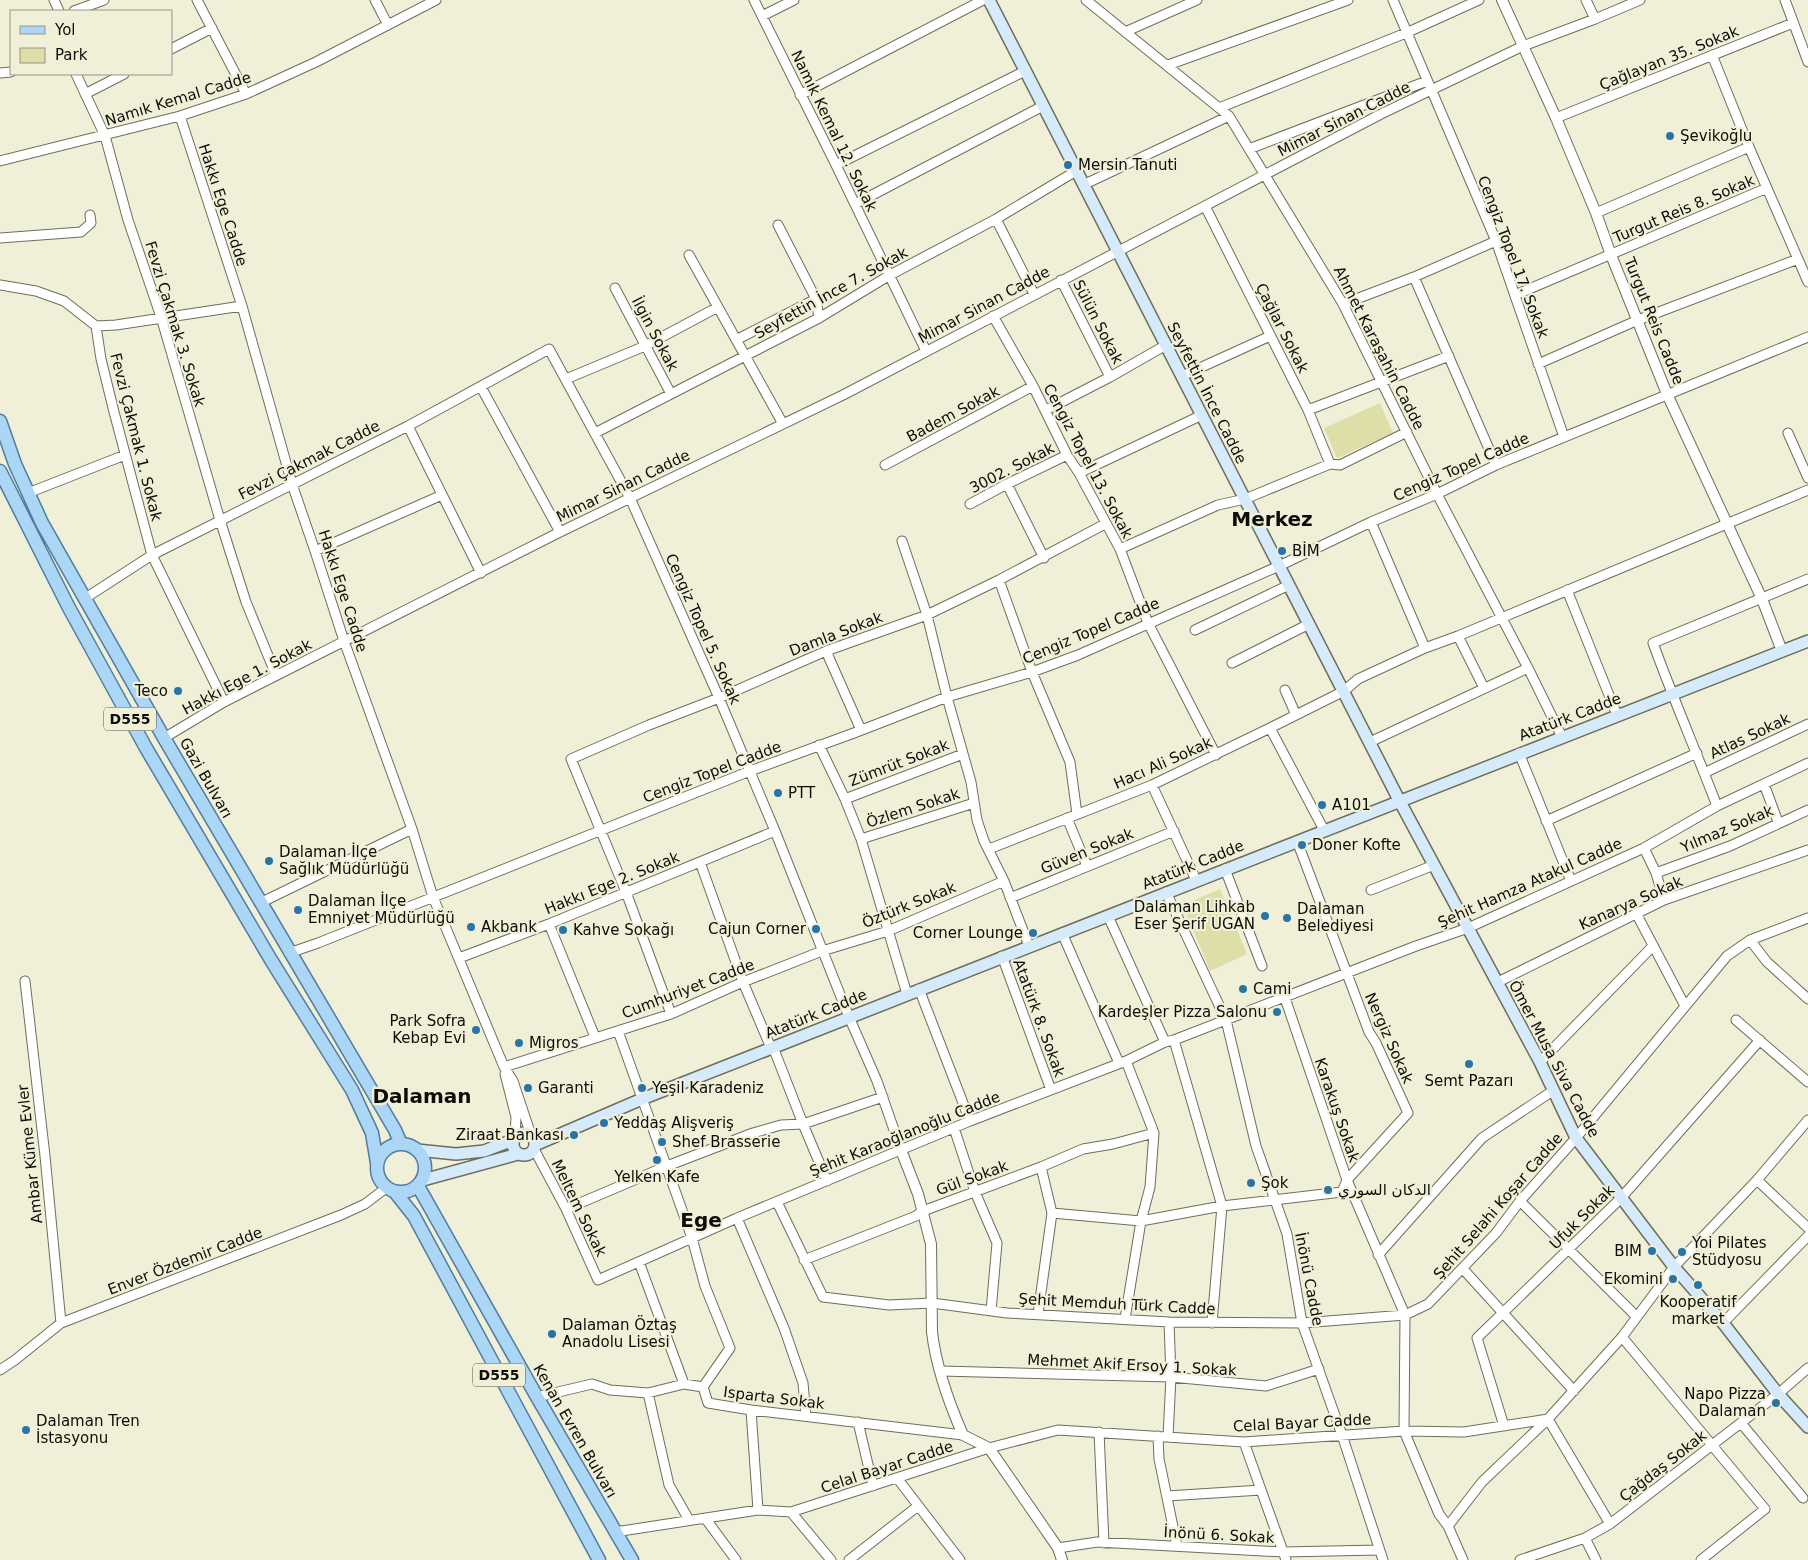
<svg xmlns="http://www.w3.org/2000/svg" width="1808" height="1560" font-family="'DejaVu Sans','Noto Naskh Arabic',sans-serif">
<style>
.park{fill:#dedea9}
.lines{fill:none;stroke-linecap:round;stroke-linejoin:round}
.minor-casing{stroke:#6e6e5a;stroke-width:11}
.tertiary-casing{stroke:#6e6e5a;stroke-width:12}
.secondary-casing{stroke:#6e6e5a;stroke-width:14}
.primary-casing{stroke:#507d9e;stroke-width:15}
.minor{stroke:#fff;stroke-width:9}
.tertiary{stroke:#fff;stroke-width:10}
.secondary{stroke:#d5eafa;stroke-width:11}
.primary{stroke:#acd6f6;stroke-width:12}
.poi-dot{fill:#2974a7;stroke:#f0f0d9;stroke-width:2}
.labels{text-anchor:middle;stroke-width:4.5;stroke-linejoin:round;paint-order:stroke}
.shield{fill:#f0f0d9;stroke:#515145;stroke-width:1}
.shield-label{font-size:14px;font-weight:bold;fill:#0d0d06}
.street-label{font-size:15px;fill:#0d0d06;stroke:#f0f0d9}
.poi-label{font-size:15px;fill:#0d0d06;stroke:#f0f0d9;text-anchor:start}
.district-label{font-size:20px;font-weight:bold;fill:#0d0d06;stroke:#f0f0d9}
</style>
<rect width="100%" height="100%" fill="#f0f0d9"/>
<path class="park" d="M1380,403L1393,433L1337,458L1324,428Z
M1220,889L1247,954L1210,971L1183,905Z"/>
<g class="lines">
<g class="minor-casing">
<path id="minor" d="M54,0L59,11
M197,0L246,94
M375,0L388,25
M754,0L836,165L926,351
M1086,0L1229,116L1343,304L1437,494L1528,668L1562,737
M1393,0L1496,241L1564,437
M1586,0L1595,19
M1785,0L1808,62
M74,11L104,0
M762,16L794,0
M1125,32L1197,0
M171,49L212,28
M1712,55L1749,147L1808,282
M1168,65L1348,0
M0,73L11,72
M76,74L105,136L128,220L161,317L220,520L246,602L276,675
M85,94L124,74
M800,95L983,0
M1219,108L1406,33L1479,0
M180,116L242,306L292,484L315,551L344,641L412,829L433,897L504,1067L513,1081L531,1135
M1556,118L1793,23
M1249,149L1427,81
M0,161L180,116L246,94L316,62L436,0
M836,165L1025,71
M1083,185L1229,116
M855,204L1043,106
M1205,206L1308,410L1330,464
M1596,213L1749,147
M996,219L1034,294
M778,225L816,299L819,318
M0,238L81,232L91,223L90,215
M689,255L783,424
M1414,277L1496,465
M1061,280L1110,377
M0,285L36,291L64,301L96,326L116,325L242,306
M615,288L671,394
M1515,295L1767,188
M1343,304L1414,277L1496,241
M993,316L1033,386L1067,455L1079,473L1120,549L1148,623L1216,755
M96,326L101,359L114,412L152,555L224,702
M736,340L816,299
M1538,364L1638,320L1798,259
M1182,376L1270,336
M566,379L645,346L718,307
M481,387L560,532
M1046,410L1110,377L1166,345
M1308,410L1449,356
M408,426L481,573
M595,433L819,318L890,275L996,219L1076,171
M1788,433L1808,478
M885,465L1033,386
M1079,473L1202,415
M1007,484L1044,558
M28,493L125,455
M970,504L1007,484L1067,455
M1371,522L1425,648
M902,541L927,615L947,697L971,782L977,820L984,841L1004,881L1029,946
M1120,549L1218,505L1245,499L1330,464L1340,465L1407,432
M315,551L442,495
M999,580L1032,672L1070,762L1077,814
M1567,590L1617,715
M84,599L152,555L408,426L549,349L630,498L719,698L775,831L849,1017L877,1081L901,1150
M1195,630L1289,585
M1458,636L1484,688
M826,651L861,730
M1232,663L1309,624
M1285,690L1296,715
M1270,728L1324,830
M164,738L224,702L560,532L843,395L1381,114L1523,46L1595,19L1640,0
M1370,742L1528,668
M819,745L845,799L861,839L907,994
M1519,753L1571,881
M1704,773L1808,724
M1764,784L1778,822
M1152,785L1196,880
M845,799L963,754
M1717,806C1696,751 1673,698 1653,643L1808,579
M1067,818L1087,866
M1546,821L1697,753
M861,839L974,803
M1644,848L1656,873L1664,900
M989,849L1152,785L1270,728L1344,691L1358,679L1425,648L1458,636L1808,490
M700,862L743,982L771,1048
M1225,869L1262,966
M1656,873L1730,846L1808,810
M1371,890L1434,865
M1166,892L1226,1020L1256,1146L1287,1234L1302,1323L1342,1435L1383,1560
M1010,898L1174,831
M260,903L412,829
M1636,913L1685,1006
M1108,916L1165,1042
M549,924L595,1037
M1062,933L1119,1063
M1750,940L1767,962L1808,999
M289,953L318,943L750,771L854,733L947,697L1032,672L1078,655L1279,566L1371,522L1437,494L1496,465L1808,337
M1002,956L1051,1090
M459,958L549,924L775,831
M25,981L45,1156L61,1323
M1498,982L1664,900L1808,850
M919,989L970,1121
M1285,998L1347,1180L1405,1315L1404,1431L1439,1514L1448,1526
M671,1014L626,892L571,759L649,725L719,698L826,651L927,615L999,580L1105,524
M1736,1020L1808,1082
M618,1031L692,1238L705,1286L730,1348L703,1387
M1174,1040L1222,1206L1212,1323
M773,1047L803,1124L827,1181
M1540,1062L1653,946
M504,1067L671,1014L743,982L822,951L888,931L1004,881
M505,1074L516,1117L515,1137
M954,1128L975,1192L997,1243L991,1311
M534,1149L566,1209L598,1280L737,1218L970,1121L1126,1061L1165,1042L1174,1040L1416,946L1468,928L1644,848L1717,806L1808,763
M1757,1180L1808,1228
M1520,1201L1636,1316
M777,1202L823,1297L889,1305L932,1303L1007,1313L1169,1322L1302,1323L1405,1315L1428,1304L1496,1233L1520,1201L1576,1138L1727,956L1750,940L1808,918
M566,1209L667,1166L753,1133L781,1125L803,1124L883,1097
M1052,1213L1141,1221L1222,1206L1342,1192L1347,1180L1408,1113L1376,1043L1369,1032L1297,841
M737,1218L784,1328L803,1383L806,1416
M1378,1255L1482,1138L1554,1090
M804,1260L916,1216L923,1211L1041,1167L1083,1149L1113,1144L1154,1133
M639,1262L684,1384
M1463,1269L1574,1391
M1038,1314L1052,1213L1041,1167
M1125,1319L1141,1221L1150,1187L1154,1133L1126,1061
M1723,1323L1808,1236
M1622,1337L1765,1509L1701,1560
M0,1370L15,1360L61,1323L341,1215L365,1204L386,1188
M941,1371L1171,1377L1266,1386L1319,1369
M648,1393L669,1485L689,1520
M537,1397L592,1384L610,1390L648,1393L684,1384L703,1387L708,1403L751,1410L963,1435
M751,1410L758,1510
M858,1422L873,1486
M1741,1423L1803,1498
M1504,1426L1477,1338L1621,1198L1760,1040
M1099,1432L1104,1543
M1158,1436L1159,1459L1177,1546
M1168,1437L1171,1377L1169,1322
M1244,1442L1286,1560
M897,1478L960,1560
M1167,1496L1261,1490
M791,1512L831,1560
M705,1518L736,1560
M615,1532L758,1510L791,1512L989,1448L1058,1430L1244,1442L1404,1431L1464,1432L1548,1419L1622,1337L1674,1267L1757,1180L1808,1120
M1585,1538L1596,1560
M1058,1548L1097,1542L1283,1552L1379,1550
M849,1560L918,1506
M1463,1560L1448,1526L1482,1482L1548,1419L1610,1524
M1520,1560L1585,1538L1610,1524L1778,1394L1808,1368"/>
</g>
<g class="tertiary-casing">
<path id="tertiary" d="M1502,0L1556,118L1596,213L1611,255L1667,394L1762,599L1782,651
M901,1150L918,1194L931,1244L932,1332C936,1367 949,1403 963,1435L989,1448L1058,1548L1062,1560"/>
</g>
<g class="secondary-casing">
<path id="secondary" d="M989,0L1399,800L1540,1062L1576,1138L1674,1267L1723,1323L1778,1394L1808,1427
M513 1144a11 11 0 1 1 22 0a11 11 0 1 1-22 0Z
M535,1145L642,1099L1808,641
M417,1150L456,1154L484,1151L513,1140
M423,1180L518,1154"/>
</g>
<g class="primary-casing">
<path id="primary" d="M0,421L15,464L42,523L164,738L395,1130L401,1144
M0,471L68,606L146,748L271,960L352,1090L372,1133L377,1163
M377 1168a24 24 0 1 1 48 0a24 24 0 1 1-48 0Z
M418,1186L537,1397L632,1560
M395,1192L414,1216L599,1560"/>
</g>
<use href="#minor" class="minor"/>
<use href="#tertiary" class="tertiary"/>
<use href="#secondary" class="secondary"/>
<use href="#primary" class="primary"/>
</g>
<g class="poi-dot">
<circle cx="1670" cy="136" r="5"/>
<circle cx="1068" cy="165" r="5"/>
<circle cx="1282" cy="551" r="5"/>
<circle cx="178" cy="691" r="5"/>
<circle cx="778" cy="793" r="5"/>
<circle cx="1322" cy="805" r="5"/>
<circle cx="1302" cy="845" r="5"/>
<circle cx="269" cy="861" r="5"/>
<circle cx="298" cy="910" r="5"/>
<circle cx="1265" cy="916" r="5"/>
<circle cx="1287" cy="918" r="5"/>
<circle cx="471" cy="927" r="5"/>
<circle cx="816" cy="929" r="5"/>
<circle cx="563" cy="930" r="5"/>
<circle cx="1033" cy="933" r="5"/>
<circle cx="1243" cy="989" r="5"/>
<circle cx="1277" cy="1012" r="5"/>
<circle cx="476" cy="1030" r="5"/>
<circle cx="519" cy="1043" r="5"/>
<circle cx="1469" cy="1064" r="5"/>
<circle cx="528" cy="1088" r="5"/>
<circle cx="642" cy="1088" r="5"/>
<circle cx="604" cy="1123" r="5"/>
<circle cx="574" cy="1135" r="5"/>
<circle cx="662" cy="1142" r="5"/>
<circle cx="657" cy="1160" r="5"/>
<circle cx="1251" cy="1183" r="5"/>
<circle cx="1328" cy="1190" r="5"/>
<circle cx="1652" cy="1251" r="5"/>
<circle cx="1682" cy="1252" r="5"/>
<circle cx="1673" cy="1279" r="5"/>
<circle cx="1698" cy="1285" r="5"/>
<circle cx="552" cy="1334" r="5"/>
<circle cx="1776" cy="1403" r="5"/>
<circle cx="26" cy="1430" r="5"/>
</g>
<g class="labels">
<g class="shield">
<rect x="104" y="707.5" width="52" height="23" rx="4"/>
<rect x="473" y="1363.5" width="52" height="23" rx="4"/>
</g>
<g class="shield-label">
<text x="130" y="724">D555</text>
<text x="499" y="1380">D555</text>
</g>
<g class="street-label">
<text transform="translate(1669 58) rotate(-22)" y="5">Çağlayan 35. Sokak</text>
<text transform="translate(178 99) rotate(-17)" y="5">Namık Kemal Cadde</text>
<text transform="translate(1344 119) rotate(-27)" y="5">Mimar Sinan Cadde</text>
<text transform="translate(834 131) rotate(64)" y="5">Namık Kemal 12. Sokak</text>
<text transform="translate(223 205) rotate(72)" y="5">Hakkı Ege Cadde</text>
<text transform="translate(1684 209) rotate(-23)" y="5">Turgut Reis 8. Sokak</text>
<text transform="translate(1513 257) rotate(69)" y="5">Cengiz Topel 17. Sokak</text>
<text transform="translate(831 293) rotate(-29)" y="5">Seyfettin İnce 7. Sokak</text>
<text transform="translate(984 305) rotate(-28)" y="5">Mimar Sinan Cadde</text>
<text transform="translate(1654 321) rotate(68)" y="5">Turgut Reis Cadde</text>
<text transform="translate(1098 322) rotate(63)" y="5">Sülün Sokak</text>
<text transform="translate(175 324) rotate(73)" y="5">Fevzi Çakmak 3. Sokak</text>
<text transform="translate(1282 328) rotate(63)" y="5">Çağlar Sokak</text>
<text transform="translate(655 334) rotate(62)" y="5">İlgin Sokak</text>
<text transform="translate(1379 348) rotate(63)" y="5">Ahmet Karaşahin Cadde</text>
<text transform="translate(1207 393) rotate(63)" y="5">Seyfettin İnce Cadde</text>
<text transform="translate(953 414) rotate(-28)" y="5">Badem Sokak</text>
<text transform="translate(136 437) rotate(76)" y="5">Fevzi Çakmak 1. Sokak</text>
<text transform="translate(309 460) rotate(-27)" y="5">Fevzi Çakmak Cadde</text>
<text transform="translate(1088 461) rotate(62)" y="5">Cengiz Topel 13. Sokak</text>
<text transform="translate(1461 467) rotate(-24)" y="5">Cengiz Topel Cadde</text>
<text transform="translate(1012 468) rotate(-27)" y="5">3002. Sokak</text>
<text transform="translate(623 486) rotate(-26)" y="5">Mimar Sinan Cadde</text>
<text transform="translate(343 591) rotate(72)" y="5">Hakkı Ege Cadde</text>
<text transform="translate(703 629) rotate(66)" y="5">Cengiz Topel 5. Sokak</text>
<text transform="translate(1091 631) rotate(-23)" y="5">Cengiz Topel Cadde</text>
<text transform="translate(836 634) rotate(-21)" y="5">Damla Sokak</text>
<text transform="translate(247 677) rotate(-28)" y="5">Hakkı Ege 1. Sokak</text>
<text transform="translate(1570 717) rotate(-21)" y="5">Atatürk Cadde</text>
<text transform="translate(1750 736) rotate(-25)" y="5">Atlas Sokak</text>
<text transform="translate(899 763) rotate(-21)" y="5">Zümrüt Sokak</text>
<text transform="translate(1163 763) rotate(-24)" y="5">Hacı Ali Sokak</text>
<text transform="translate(712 772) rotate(-21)" y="5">Cengiz Topel Cadde</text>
<text transform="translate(206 778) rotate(60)" y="5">Gazi Bulvarı</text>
<text transform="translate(913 808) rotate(-18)" y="5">Özlem Sokak</text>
<text transform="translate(1727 829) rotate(-23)" y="5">Yılmaz Sokak</text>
<text transform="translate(1087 851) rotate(-22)" y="5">Güven Sokak</text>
<text transform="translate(1193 865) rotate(-22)" y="5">Atatürk Cadde</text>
<text transform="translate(612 883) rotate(-22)" y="5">Hakkı Ege 2. Sokak</text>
<text transform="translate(1530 883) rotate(-24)" y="5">Şehit Hamza Atakul Cadde</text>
<text transform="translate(1631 903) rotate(-24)" y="5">Kanarya Sokak</text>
<text transform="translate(909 905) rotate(-22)" y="5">Öztürk Sokak</text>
<text transform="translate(688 989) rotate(-21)" y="5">Cumhuriyet Cadde</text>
<text transform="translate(816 1014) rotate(-22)" y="5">Atatürk Cadde</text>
<text transform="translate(1039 1018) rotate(70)" y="5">Atatürk 8. Sokak</text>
<text transform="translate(1389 1038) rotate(66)" y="5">Nergiz Sokak</text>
<text transform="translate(1554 1059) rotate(62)" y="5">Ömer Musa Siva Cadde</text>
<text transform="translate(1337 1110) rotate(71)" y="5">Karakuş Sokak</text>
<text transform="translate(905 1134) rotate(-22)" y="5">Şehit Karaoğlanoğlu Cadde</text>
<text transform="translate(30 1154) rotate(-96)" y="5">Ambar Küme Evler</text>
<text transform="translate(972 1178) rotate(-20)" y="5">Gül Sokak</text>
<text transform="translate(1498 1206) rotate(-49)" y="5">Şehit Selahi Koşar Cadde</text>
<text transform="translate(579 1208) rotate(64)" y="5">Meltem Sokak</text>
<text transform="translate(1582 1217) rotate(-45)" y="5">Ufuk Sokak</text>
<text transform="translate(185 1261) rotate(-21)" y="5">Enver Özdemir Cadde</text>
<text transform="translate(1309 1279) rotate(79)" y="5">İnönü Cadde</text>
<text transform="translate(1117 1304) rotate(3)" y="5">Şehit Memduh Türk Cadde</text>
<text transform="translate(1132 1365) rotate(3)" y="5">Mehmet Akif Ersoy 1. Sokak</text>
<text transform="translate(774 1398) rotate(7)" y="5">Isparta Sokak</text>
<text transform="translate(1302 1423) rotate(-3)" y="5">Celal Bayar Cadde</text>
<text transform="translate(575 1431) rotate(60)" y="5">Kenan Evren Bulvarı</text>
<text transform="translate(1663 1466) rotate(-38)" y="5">Çağdaş Sokak</text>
<text transform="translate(887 1467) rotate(-18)" y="5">Celal Bayar Cadde</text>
<text transform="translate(1219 1535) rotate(3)" y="5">İnönü 6. Sokak</text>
</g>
<g class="poi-label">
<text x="1680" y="141">Şevikoğlu</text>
<text x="1078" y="170">Mersin Tanuti</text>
<text x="1292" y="556">BİM</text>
<text x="168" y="696" text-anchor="end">Teco</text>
<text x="788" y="798">PTT</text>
<text x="1332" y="810">A101</text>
<text x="1312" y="850">Doner Kofte</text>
<text x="279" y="857">Dalaman İlçe<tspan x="279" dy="17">Sağlık Müdürlüğü</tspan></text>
<text x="308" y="906">Dalaman İlçe<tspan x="308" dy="17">Emniyet Müdürlüğü</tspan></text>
<text x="1255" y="912" text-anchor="end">Dalaman Lihkab<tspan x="1255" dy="17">Eser Şerif UGAN</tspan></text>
<text x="1297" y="914">Dalaman<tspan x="1297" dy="17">Belediyesi</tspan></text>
<text x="481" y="932">Akbank</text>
<text x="806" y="934" text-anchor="end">Cajun Corner</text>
<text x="573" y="935">Kahve Sokağı</text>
<text x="1023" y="938" text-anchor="end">Corner Lounge</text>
<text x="1253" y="994">Cami</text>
<text x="1267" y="1017" text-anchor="end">Kardeşler Pizza Salonu</text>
<text x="466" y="1026" text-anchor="end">Park Sofra<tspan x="466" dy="17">Kebap Evi</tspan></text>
<text x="529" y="1048">Migros</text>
<text x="1469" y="1086" text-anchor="middle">Semt Pazarı</text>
<text x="538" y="1093">Garanti</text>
<text x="652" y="1093">Yeşil Karadeniz</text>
<text x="614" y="1128">Yeddaş Alişveriş</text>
<text x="564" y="1140" text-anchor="end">Ziraat Bankası</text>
<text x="672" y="1147">Shef Brasserie</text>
<text x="657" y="1182" text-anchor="middle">Yelken Kafe</text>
<text x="1261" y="1188">Şok</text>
<text x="1338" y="1195">الدكان السوري</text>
<text x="1692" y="1248">Yoi Pilates<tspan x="1692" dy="17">Stüdyosu</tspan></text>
<text x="1642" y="1256" text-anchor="end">BIM</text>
<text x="1663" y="1284" text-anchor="end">Ekomini</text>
<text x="1698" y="1307" text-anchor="middle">Kooperatif<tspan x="1698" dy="17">market</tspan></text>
<text x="562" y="1330">Dalaman Öztaş<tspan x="562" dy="17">Anadolu Lisesi</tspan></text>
<text x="1766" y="1399" text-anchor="end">Napo Pizza<tspan x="1766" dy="17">Dalaman</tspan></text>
<text x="36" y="1426">Dalaman Tren<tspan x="36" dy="17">İstasyonu</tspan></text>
</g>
<g class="district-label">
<text x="1272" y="526">Merkez</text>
<text x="422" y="1103">Dalaman</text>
<text x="701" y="1227">Ege</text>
</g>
</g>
<rect x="10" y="10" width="162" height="65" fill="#f0f0d9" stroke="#959585"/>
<rect x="20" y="26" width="25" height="8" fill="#acd6f6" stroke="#959585"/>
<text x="55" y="35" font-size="15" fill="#0d0d06">Yol</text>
<rect x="20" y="48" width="25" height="15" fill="#dedea9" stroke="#959585"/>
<text x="55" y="60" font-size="15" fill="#0d0d06">Park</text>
</svg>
